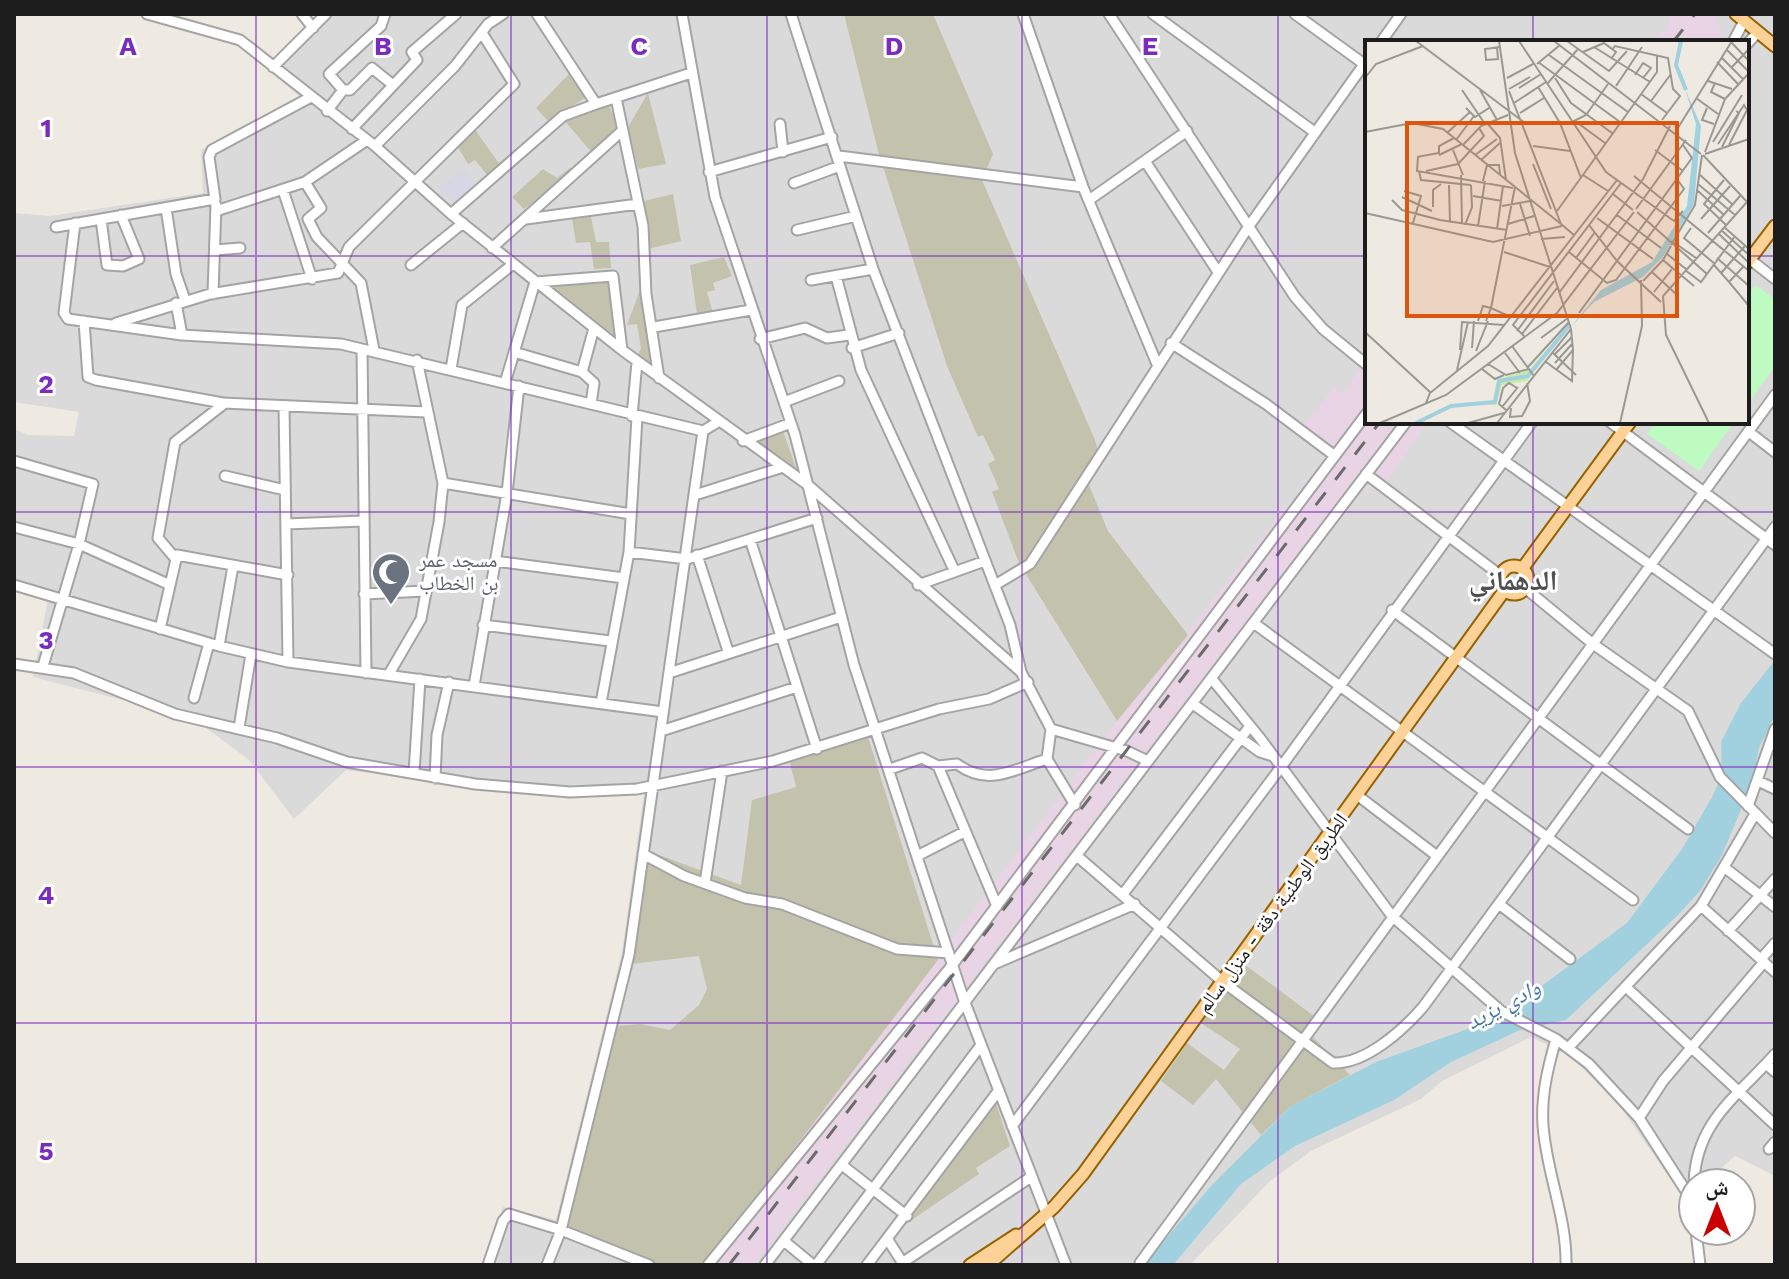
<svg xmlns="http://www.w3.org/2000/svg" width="1789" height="1279" font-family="'Work Sans','Noto Naskh Arabic',sans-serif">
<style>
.residential{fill:#dbdada;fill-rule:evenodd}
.industrial{fill:#e8d4e4}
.construction{fill:#c3c3ad}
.park{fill:#bdfbc1}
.plaza{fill:#d6d6e4}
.water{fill:#a1d0de}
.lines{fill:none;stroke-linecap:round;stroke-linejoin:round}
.minor-casing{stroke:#a4a4a4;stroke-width:13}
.major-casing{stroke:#956200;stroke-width:15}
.minor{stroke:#fff;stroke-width:9}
.major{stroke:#fed197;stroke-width:11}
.rail{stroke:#6b6b6b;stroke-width:3;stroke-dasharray:16 16;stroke-linecap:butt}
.grid{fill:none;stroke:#7b2cbf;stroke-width:2;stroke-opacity:0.55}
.labels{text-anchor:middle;stroke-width:6;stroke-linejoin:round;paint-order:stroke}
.worship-label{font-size:20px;fill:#5b616d;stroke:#fff;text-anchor:start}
.street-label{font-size:20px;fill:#1d1d1d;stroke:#fff}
.water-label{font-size:22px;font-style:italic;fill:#4477a7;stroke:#fff}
.district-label{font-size:28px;font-weight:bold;fill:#505050;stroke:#fff}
.inset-river{fill:none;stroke:#a1d0de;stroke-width:4}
.inset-road{fill:none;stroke:#9a9893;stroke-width:2}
.view{fill:#de560d;fill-opacity:0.15;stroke:#de560d;stroke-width:4}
.inset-edge{fill:none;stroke:#1d1d1d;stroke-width:4}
.grid-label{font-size:26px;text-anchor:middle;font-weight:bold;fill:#7b2cbf;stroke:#fff;stroke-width:6;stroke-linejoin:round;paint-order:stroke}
</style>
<rect width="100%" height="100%" fill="#eeeae2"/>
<path class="residential" d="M327,14H1775V1176L1735,1156L1705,1183H1693V1193L1685,1200L1617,1102L1570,1056L1531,1037L1442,1081L1421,1099L1311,1151L1269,1182L1190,1265H483L503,1207L556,1220L622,953L644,792L556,796L346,770L294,819L249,760L193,718L33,677L49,594L14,589V429L29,435L74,436L79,412L14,402V213L50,216L203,193L201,150L300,97L272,73ZM1367,42H1747V422H1367Z"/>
<path class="industrial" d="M1672,14H1715L1724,42H1650L1666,29Z
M1367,361V422H1427L1379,493L1356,478L754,1265H705L1117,721L1327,455L1297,433L1334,388L1342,394Z"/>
<path class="construction" d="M844,14H933L993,154L982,180L1095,440L1101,461L1087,480L1108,531L1188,635L1117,721L1019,563L992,492L999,489L988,464L995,460L983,435L978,437L947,366L878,151Z
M569,74L585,98L548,121L536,108Z
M648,93L666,164L638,169L628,127Z
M609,106L619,129L593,154L564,120L592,108Z
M474,128L500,165L487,175L475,160L468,164L456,144Z
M570,168L574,171L524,209L512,197L543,169L557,178Z
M673,194L681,241L648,249L644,201Z
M591,217L596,242H609L611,268L594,269L590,242L576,243L572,219Z
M724,257L732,276L713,283L715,290L707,292L713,313L697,314L690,265Z
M614,272L619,344L540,281Z
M643,282L656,368L638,355L641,348L637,324L627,325Z
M782,428L798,474L754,441Z
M868,737L938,960L705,1265H656L565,1225L617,1026L640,1024L670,1030L699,1005L707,989L699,956L631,964L648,851L741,885L752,800L796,787L789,759Z
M1244,964L1322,1022L1312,1036L1350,1075L1291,1106L1261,1135L1216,1079L1193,1105L1161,1081L1187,1043L1224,1070L1240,1049L1201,1023Z
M995,1100L1010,1146L976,1168L979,1174L906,1224Z"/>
<path class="park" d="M1755,285L1775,299V366L1747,405V296Z
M1656,422H1734L1699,471L1647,434Z"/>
<path class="plaza" d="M464,168L476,186L455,203L439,189Z"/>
<path class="water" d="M1775,660V715L1759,748L1752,783L1722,855L1700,891L1678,915L1566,1020L1520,1030L1451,1062L1394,1100L1295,1146L1241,1184L1173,1265H1143L1212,1185L1291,1106L1376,1062L1473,1027L1509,1010L1627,923L1682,849L1712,797L1722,775L1721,742L1741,703Z"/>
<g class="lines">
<g class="minor-casing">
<path id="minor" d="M147,14L240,40L375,146L451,214L622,350L808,485L1021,672
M302,14L313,28
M537,14L596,104L691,73
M682,14L715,197L795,435L854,665L964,1000L1066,1265
M791,14L873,269L1010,625L1021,672L1051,729L1127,751L1148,761
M1023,14L1083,187L1157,364
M1109,14L1295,297L1323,329L1367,365
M1153,14L1313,131
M1295,14L1364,64
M1381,42L1401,14
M1733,42L1744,21
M1747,44L1758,32
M273,67L326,14
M343,90H350L372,68L393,85
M616,98L643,226L646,294L659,378
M327,111L343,90L329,74L381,26L385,14
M780,124L783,152
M352,129L417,60L412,52L456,14
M375,146L455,66L488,24L503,14
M839,156L1083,187
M1145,161L1218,272
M709,172L832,137
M305,182L321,208L308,219L317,237L361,283L374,350
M794,183L840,166
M283,190L312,279
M1089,200L1187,131
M166,208L176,274L185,300
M216,211L305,182L367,140
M451,214L563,116L596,104
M101,219L107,265L123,266L139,259L121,215
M526,219L638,204
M75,223L64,313L68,319L182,335L341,344L703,431
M56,227L215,199L209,157L212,150L311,97
M797,230L856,216
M492,248L623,130
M215,250L240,248
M1747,257L1775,279
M411,265L463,223
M836,276L861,370L954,570
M811,280L873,269
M213,294L216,205
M176,303L182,335
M84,321L88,377L96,380L223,403L426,412
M116,323L210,294L338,273L349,247L514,84L482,33
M654,327L751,310
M760,339L805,328L827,338L849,335
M1171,343L1266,404L1335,456
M852,348L899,333
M362,349L366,673
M514,352L582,372
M451,369L462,305L513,264
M505,383L535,282L613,276L622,350
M784,402L839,381
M591,404L594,383L582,372L594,328
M284,406L288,662
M632,416L637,362
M1450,422L1775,654
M1610,422L1775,545
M1749,432L1775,452
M743,441L791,423
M14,461L93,484L79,544L43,666
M1366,474L1500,575
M225,476L285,490
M443,483L631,514
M695,495L780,468
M286,524L363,521
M14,527L79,544L168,584
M750,539L817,749
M629,552L687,559L817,518
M697,555L728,651
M175,558L158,538L175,442L225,403
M495,561L624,578
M14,585L219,646L288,662L663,712
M918,585L985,561
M995,585L1030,564L1249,226L1367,60
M1525,588L1593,644L1688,711L1720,777L1775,833
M364,594L425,591
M1392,610L1688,829
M1255,624L1633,900
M483,625L610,641
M160,629L177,555L288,575
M219,646L233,566
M14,664L74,673L175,714L277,738L347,762L475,784L570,792L637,789L773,761L939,709L989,699L1028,682
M669,673L841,617
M389,674L421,619L439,522L443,483L417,360
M1212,679L1260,738L1392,916L1501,1011L1556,1039L1589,1064L1639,1118L1693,1202
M474,686L507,493L519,386
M194,698L209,643
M601,703L629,552L637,417
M1193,704L1260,752L1273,756
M239,728L251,654
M1051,729L1047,759L1075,805
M661,731L797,687
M938,766L997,906
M890,769L922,758L938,766L957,764C988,787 1013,770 1047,759
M414,773L420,679
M435,778L437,735L449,682
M1758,781L1775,789
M1357,795L1437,856
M1748,806L1775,729
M1755,814L1701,906L1775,972
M643,854L684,876L745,898L782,904L897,949L949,953
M919,855L964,832
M1077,856L1223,982L1333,1063C1366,1064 1403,1030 1423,1007L1775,527
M1724,867L1775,907
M705,883L722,771
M1123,894L1250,726
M1499,904L1570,959
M1728,931L1775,879
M1761,959L1775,943
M994,964L1135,904
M1626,987L1775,1125
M1556,1039C1548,1067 1541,1095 1543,1125C1546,1172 1567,1217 1566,1265
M1569,1047L1701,906
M1766,1064L1775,1072
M1639,1118L1663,1081L1764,962
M1012,1126L1281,767L1532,422
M1769,1149L1775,1142
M842,1165L907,1216
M1694,1183C1696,1121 1738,1096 1775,1054
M1696,1231L1700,1265
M888,1240L904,1265
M784,1241L813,1265
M902,1263L1031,1177
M1140,1263L1775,395
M488,1265L503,1221L509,1214L561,1230L629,955L703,431L718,422
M547,1265L561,1230L649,1265
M708,1265L953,964L1367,413
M765,1265L1406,422
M816,1265L981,1045
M867,1265L999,1090"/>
</g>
<g class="major-casing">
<path id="major" d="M1736,14L1775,46
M1747,263L1775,226
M1500 580a14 14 0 1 1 28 0a14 14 0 1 1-28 0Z
M1522,569L1630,422
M970,1265L1016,1235
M988,1265L1054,1207L1083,1174L1504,591"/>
</g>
<use href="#minor" class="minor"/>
<use href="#major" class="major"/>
<path class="rail" d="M1673,42L1695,14
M729,1265L1380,422"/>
</g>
<path class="grid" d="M256,14V1265M511,14V1265M767,14V1265M1022,14V1265M1278,14V1265M1533,14V42M14,256H1367M1747,256H1775M1533,422V1265M14,512H1775M14,767H1775M14,1023H1775"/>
<defs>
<g id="mosque-pin" transform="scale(2)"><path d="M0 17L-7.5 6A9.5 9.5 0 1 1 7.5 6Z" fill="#6b7280" stroke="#fff"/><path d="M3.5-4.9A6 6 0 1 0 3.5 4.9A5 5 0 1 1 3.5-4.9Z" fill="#fff"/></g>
</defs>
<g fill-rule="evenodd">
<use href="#mosque-pin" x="391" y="572"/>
</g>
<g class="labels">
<g class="worship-label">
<text x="419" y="567">مسجد عمر<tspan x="419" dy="23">بن الخطاب</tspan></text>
</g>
<g class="street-label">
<text transform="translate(1272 913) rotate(-54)" y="7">الطريق الوطنية دقة - منزل سالم</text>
</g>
<g class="water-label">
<text transform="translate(1503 1004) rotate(-28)" y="8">وادي يزيد</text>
</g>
<g class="district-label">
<text x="1513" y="590">الدهماني</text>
</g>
</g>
<g transform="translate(1365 40)">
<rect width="384" height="384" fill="#eeeae2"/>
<path d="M204,284L162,341L137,345L131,365L98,364L127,363L133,339L164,330Z" fill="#c8eba6"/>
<path d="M320,49L336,86L329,164L298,217L278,237L229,262L205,288L236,250L287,222L322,166L331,84Z" fill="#a1d0de"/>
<path class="inset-river" d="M316,1L311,25L321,50M51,383L86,366L130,362L134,341L163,336L204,286"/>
<path class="inset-road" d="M51,1L160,83M154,1L241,132L309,181L318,171M189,1L336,114M202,1L244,31L262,11M366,2L384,21M132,7L133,19L121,20L120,9L135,7M229,7L285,42M361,9L384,32M247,10L250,6L303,18L308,49L315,56L297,80M218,12L239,3L251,12L246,19M184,15L263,72M357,18L378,39M173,22L255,82M352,22L373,44M172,24L195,5M367,27L384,9M270,35L278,23L286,28L278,38M0,38L11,24L58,6M142,38L168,24M190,38L206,63L247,93M343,41L367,49M350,43L346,52L360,59M182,44L213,9M251,46L277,7M173,47L195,83L216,138M154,48L176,34M144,49L165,37M97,50L120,84M115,50L132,80M144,51L196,184L209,195M276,54L302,73M331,58L353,74M286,61L306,34M149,63L181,42M101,68L110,77L124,68M342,68L337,80L349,84M155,73L179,58M210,81L240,103M207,82L221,75L243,44M122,83L135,98L141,140M311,91L367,1M0,92L47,83L78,89L196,184M83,92L105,72M91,100L109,76M348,102L377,55M353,104L379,65L382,70L364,105M98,105L116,86L143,75M168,106L205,111M357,107L374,73L371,71M88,110L98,135M290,110L318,131M340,112L360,59L384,33M340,114L384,99M74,115L97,104M110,115L132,99M338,115L384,164M52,117L74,113V106L89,98M53,117L52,131L148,148M116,120L135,103M168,124L186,169M54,131L56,140L106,145M61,131L93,124L119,96L114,88M334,134L368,165M96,135L97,184M218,135L243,151M269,136L384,231M359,140L339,164L361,185M118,141L122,125H134L135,134M333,144L370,175M84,145L85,183M332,150L359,175M39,151L56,156L48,183M248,154L268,170M108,156L137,161M37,157L67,171M27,160L37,170L75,180L142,190M155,164L165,196M137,166L165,161M68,167V150L76,144M271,169L321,100M192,171L292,32V16M272,172L342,234M0,173L128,202L197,186M252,175L296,208M232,178L288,219M336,179L365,146M143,184L169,176M100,185L107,167L106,145M224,185L252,221L296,262M113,186L120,141M359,187L384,209M326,188L319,198L350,224M132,189L138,146M356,190L384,215M343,193L375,156M354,194L384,223M176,199L200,197M307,201L331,218M306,205L330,165L337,115M306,206L298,220L329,246M139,212L185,227M204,212L242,243L251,240L319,149L312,139M302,214L321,229M211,218L230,192M352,218L384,246M349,225L364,242L379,226M320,230L336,242L370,196M287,232L311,254M356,233L380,206M278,241L298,220M364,242L384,266M289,252L307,229M194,253L278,139L305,86M214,273L327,118L318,105M113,281L118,266L126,268L150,147M121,281L126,268L146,277M152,291L189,241M0,292L65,352M157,294L192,248M159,296L148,285L256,143M176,298L203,278M147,306L169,336M107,308L109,281M95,310L97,282L139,285M111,311L123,281M187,312L211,335M140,313L155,333M190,314L207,297M181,322L207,341L208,309M190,323L207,304M123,324L141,335L164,329M163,327L204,282M117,329L130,339L139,335M92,330L103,282M191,330L208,310L206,289M61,363L65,353L123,306L252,140M137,367L153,347M146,368L145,377L157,376L165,361L162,343M141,370L134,364L138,348L144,343L152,348M15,383L81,355L192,273L269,172M103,383L139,373M132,383L206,289L150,113L134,1M255,383L277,286L276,240M344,383L301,295L298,256L382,162"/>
<path class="view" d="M42,83H312V276H42Z"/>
<rect width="384" height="384" class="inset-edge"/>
</g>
<g class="grid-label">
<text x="128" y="55">A</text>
<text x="383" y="55">B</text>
<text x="639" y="55">C</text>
<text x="894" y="55">D</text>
<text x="1150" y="55">E</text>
<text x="46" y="137">1</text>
<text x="46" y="393">2</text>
<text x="46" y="649">3</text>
<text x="46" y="904">4</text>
<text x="46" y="1160">5</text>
</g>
<rect width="1789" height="1279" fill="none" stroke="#1d1d1d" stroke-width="32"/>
<g transform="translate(1717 1207)"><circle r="38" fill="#ffffff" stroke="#a5a5a5" stroke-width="2"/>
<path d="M0-6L14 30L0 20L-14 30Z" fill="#c90002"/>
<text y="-12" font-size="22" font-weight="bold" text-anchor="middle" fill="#1d1d1d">ش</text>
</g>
</svg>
